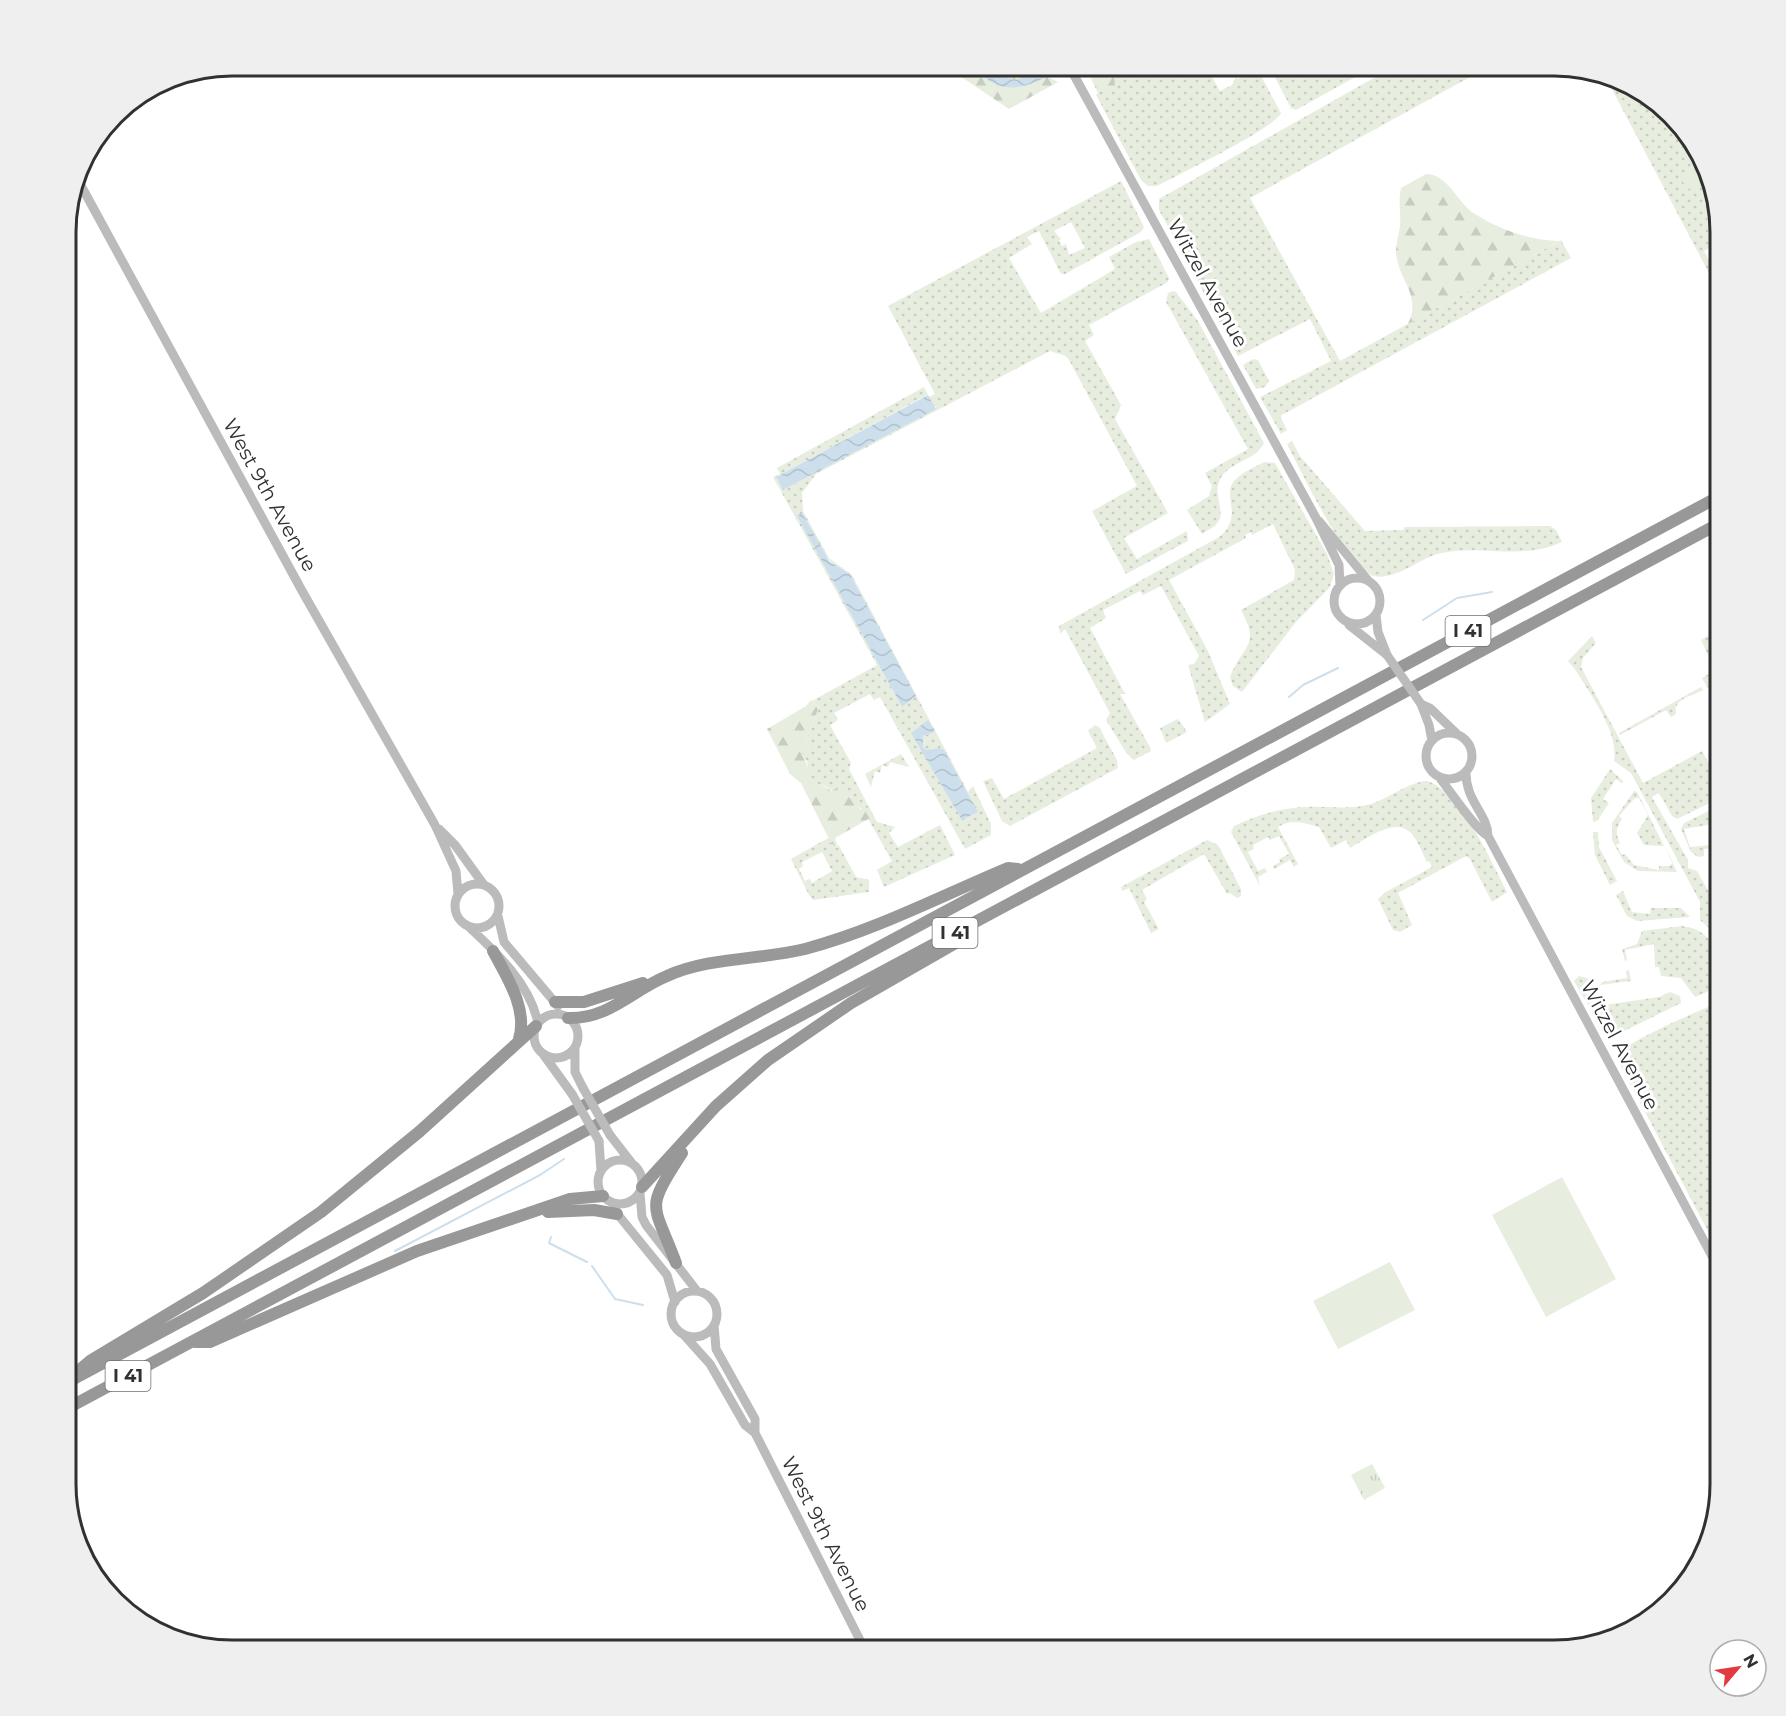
<svg xmlns="http://www.w3.org/2000/svg" width="1786" height="1716" font-family="Montserrat,sans-serif">
<style>
.grass{fill:url(#grass-dots);fill-rule:evenodd}
.forest{fill:url(#forest-firs)}
.park{fill:url(#park-tufts)}
.pitch{fill:#e7eee0}
.water{fill:url(#water-waves)}
.lines{fill:none;stroke-linecap:round;stroke-linejoin:round}
.stream{stroke:#cddfed;stroke-width:2}
.secondary{stroke:#bbb;stroke-width:9}
.motorway{stroke:#989898;stroke-width:12}
.secondary-bridge{stroke:#bbb;stroke-width:9}
.labels{text-anchor:middle;stroke-width:6;stroke-linejoin:round;paint-order:stroke}
.shield{fill:#fff;stroke:#6f6f6f;stroke-width:1.5}
.shield-label{font-size:18px;font-weight:bold;fill:#313131}
.street-label{font-size:20px;fill:#313131;stroke:#fff}
.rim{fill:none;stroke:#313131;stroke-width:3}
</style>
<defs>
<pattern id="grass-dots" width="8" height="8" patternUnits="userSpaceOnUse" patternTransform="scale(1.5)"><rect width="8" height="8" fill="#e7eee0"/><path d="M2 2h.1M6 6h.1" fill="none" stroke="#c7cdc1" stroke-width="1.8" stroke-linecap="round"/></pattern>
<pattern id="forest-firs" width="22" height="20" patternUnits="userSpaceOnUse" patternTransform="scale(1.5)"><rect width="22" height="20" fill="#e7eee0"/><path d="M5 1l3.5 6h-7zM16 11l3.5 6h-7z" fill="#c7cdc1"/></pattern>
<pattern id="park-tufts" width="24" height="20" patternUnits="userSpaceOnUse" patternTransform="scale(1.5)"><rect width="24" height="20" fill="#e7eee0"/><path d="M3 7l-1-3M5 7V3M7 7l1-3M15 17l-1-3M17 17v-4M19 17l1-3" fill="none" stroke="#c7cdc1"/></pattern>
<pattern id="water-waves" width="16" height="10" patternUnits="userSpaceOnUse" patternTransform="scale(1.5)"><rect width="16" height="10" fill="#cddfed"/><path d="M0 5q4-4 8 0t8 0" fill="none" stroke="#b0c0cc"/></pattern>
</defs>
<rect width="100%" height="100%" fill="#fff"/>
<path class="grass" d="M1085,66L1093,74L1102,92L1109,69L1107,66H1211L1208,70L1220,91L1232,85L1236,77L1238,79L1243,76L1242,74L1252,70L1261,76L1281,113C1275,128 1178,175 1157,186H1148L1141,180L1096,95L1098,93Z
M1277,66H1375L1296,110L1291,108L1271,70Z
M1395,66H1490L1250,198L1340,361L1561,240L1571,258L1280,416L1287,430L1281,434L1260,397L1331,361L1310,319L1238,356L1159,210V199Z
M1606,78C1677,96 1720,171 1720,242L1704,251L1718,278L1716,281L1720,294Z
M1121,181L1144,227L1141,232L1065,274H1061L1039,231L1027,237L1032,244L1009,258L1041,313L1115,269L1109,257L1136,242L1149,239L1169,278L1168,282L1089,325L1094,335L1085,341L1121,405L1115,419L1168,513L1124,538L1137,559L1187,531L1188,541L1126,574L1092,511L1137,486L1069,360L1066,356L1050,351L816,474L802,493L803,511L829,558L852,575L968,792L973,786L991,824V835L965,849L880,697L874,700L870,694L834,713L838,720L830,725L851,763L849,769L877,822L895,827L889,833L898,847L940,825L955,855L884,887L877,870L892,861L863,810L827,787L815,783L809,776L807,761L800,753L807,751L809,747L805,742L819,707L812,701L877,665L773,477L780,474L777,468L924,387L929,397L935,394L888,306ZM1071,222L1085,248L1069,255L1066,244L1062,246L1059,241L1062,237L1060,238L1054,231ZM927,395L936,408L783,490L776,477ZM797,515L833,565L850,574L915,696L902,707ZM934,732L923,736V747L927,750H944L977,811L912,733Z
M1173,291L1176,292L1198,321L1264,443C1255,462 1227,461 1219,482C1214,495 1223,506 1220,519L1215,526L1202,534L1187,510L1209,496L1212,486L1205,473L1248,449L1166,302L1168,293Z
M1253,359L1258,360L1269,381L1265,387L1256,389L1243,365Z
M1292,441L1300,456L1365,531L1403,530L1405,527L1550,526L1556,530L1562,542C1522,561 1482,544 1442,553C1420,557 1397,581 1373,576C1344,562 1303,475 1287,444Z
M1264,462L1275,463L1327,554L1334,574L1330,587L1296,622L1242,692L1233,686L1230,677C1243,644 1261,647 1241,610L1294,580L1295,570L1273,524L1252,535L1251,532L1245,535L1246,538L1169,580L1208,651L1230,704L1205,722L1188,665L1194,664L1199,656L1161,586L1143,595L1140,591L1103,610L1106,618L1090,628L1125,694H1120L1150,747L1151,751L1134,760L1127,754L1106,720L1110,713L1065,629L1060,634L1059,626L1219,537C1246,515 1219,494 1236,479C1243,472 1255,467 1264,462Z
M1720,629V681L1708,688L1702,678L1715,670L1701,640Z
M1592,636L1596,643L1583,658L1581,667L1643,783L1702,751L1720,784V823L1684,829L1690,847L1720,844V847L1704,849V856L1698,857L1691,852L1681,829L1684,823L1717,807L1714,801L1677,819L1672,816L1659,793L1652,797L1688,860V868L1697,871L1714,901L1719,899L1720,902V938L1700,920V902L1631,773L1614,761C1619,732 1591,696 1577,672L1568,661Z
M1701,687L1703,690C1691,697 1673,698 1676,714L1671,717L1666,710L1620,735L1619,733Z
M1178,719L1187,732L1166,743L1160,728Z
M1095,725L1099,727L1117,760L1118,768L1010,826L1002,821L983,781L992,778L1004,799L1097,748L1088,731Z
M901,754L909,767L890,762L888,767L882,765L880,773L875,771L871,787L865,774Z
M1610,769L1623,781L1622,783L1616,779L1603,799L1609,803L1597,821L1593,822L1591,798Z
M1427,781C1460,791 1492,862 1507,892L1492,902L1470,859L1466,856L1398,893L1412,925L1400,932L1393,930L1378,899L1384,893L1432,867L1429,861L1427,862C1422,853 1418,840 1411,833C1395,816 1365,840 1350,848L1346,840L1331,848L1319,827C1305,823 1291,818 1278,827L1298,864L1294,867L1290,860L1274,869L1273,866L1280,862L1279,859L1289,854L1279,836L1270,840L1268,837L1253,845L1254,849L1248,852L1258,871L1265,868L1267,872L1258,877L1260,886L1231,832L1234,826C1257,815 1280,808 1306,807C1328,806 1350,810 1371,804C1390,798 1408,782 1427,781Z
M1634,791L1637,792L1677,872L1638,871L1624,862L1612,840V823ZM1635,798H1639L1648,815L1637,833L1644,845L1664,846L1673,862L1670,866H1659V870L1634,865L1625,854L1622,855L1616,845L1620,843C1615,833 1616,828 1622,819L1619,816Z
M1593,832H1598L1599,847L1617,881L1610,885L1595,855Z
M830,837L837,848L838,844L856,877L869,880V892L813,900L809,895L791,859ZM822,852L832,871L812,883L810,879L805,881L799,869L803,866L802,862Z
M1207,840L1218,845L1241,889V896L1237,898L1230,893L1227,894L1204,854L1142,890L1147,899L1144,902L1159,929L1151,933L1129,888L1122,891L1121,887Z
M1623,891L1632,912L1650,914L1651,908H1681L1690,917L1637,921L1627,916L1616,895Z
M1682,926C1716,930 1720,959 1720,986L1695,997L1681,978L1661,976L1659,967H1655L1654,944L1625,950L1627,960L1625,961L1622,949L1637,944L1642,931Z
M1629,970L1631,981L1600,985L1602,982L1627,978L1626,971Z
M1579,976L1587,978L1598,999L1605,1005L1659,997L1670,992L1680,996L1681,1003L1608,1039L1574,981Z
M1720,1002V1254L1616,1057C1620,1044 1703,1009 1720,1002Z"/>
<path class="forest" d="M945,66H1034L1038,72L1058,82L1009,109Z
M1085,66H1107L1114,77L1115,88L1108,93L1102,92Z
M1426,174C1448,174 1458,204 1475,214C1500,230 1530,240 1559,241L1408,324C1422,295 1399,282 1396,253C1396,244 1399,235 1400,225C1401,212 1398,201 1401,188Z
M811,700L819,707L805,742L809,747L807,752L801,753C808,762 808,775 814,781C818,785 826,786 831,791L840,788L861,810L868,807L872,817L835,838L838,848L831,843L801,783L790,774L767,729L806,706Z"/>
<path class="park" d="M1372,1464L1385,1488L1364,1500L1351,1475Z"/>
<path class="pitch" d="M1704,165L1709,177L1687,190L1681,178Z
M1562,1177L1616,1279L1546,1317L1492,1215Z
M1390,1262L1415,1310L1338,1349L1313,1301Z"/>
<path class="water" d="M973,66H992L1014,81L1045,66H1065C1045,78 1018,95 995,84C987,81 980,71 973,66Z
M928,395L936,409L783,490L776,477Z
M802,513L830,562L850,574L916,696L902,707L797,516Z
M928,720L935,732L923,736V747L927,750L940,748L944,750L978,812L962,820L911,733Z"/>
<g class="lines">
<path class="stream" d="M1423,620L1457,598L1492,592
M1289,697L1303,685L1338,668
M551,1237L549,1243L587,1262
M395,1251L540,1175L564,1159
M592,1266L615,1299L643,1305"/>
<path class="secondary" d="M1069,66L1316,518L1339,565L1340,586
M78,180L301,589L435,825L456,871L458,894
M1319,521L1367,579
M1334 601a23 23 0 1 1 46 0a23 23 0 1 1-46 0Z
M1376,615L1378,632L1387,655
M1349,625L1387,655
M1421,704L1430,708L1457,734
M1421,704L1429,725L1432,741
M1426 756a23 23 0 1 1 46 0a23 23 0 1 1-46 0Z
M1466,771C1465,801 1488,814 1488,836L1720,1271
M1439,777C1451,792 1475,829 1488,836
M439,829L455,845L484,885
M455 906a22 22 0 1 1 44 0a22 22 0 1 1-44 0Z
M498,916L504,942L558,1006
M469,927C497,953 530,984 538,1023
M534 1036a22 22 0 1 1 44 0a22 22 0 1 1-44 0Z
M575,1047V1072L583,1088
M543,1054L572,1094
M610,1135L631,1162
M599,1141L601,1171
M598 1182a22 22 0 1 1 44 0a22 22 0 1 1-44 0Z
M640,1193L642,1217L646,1225L697,1291
M615,1211L667,1275L675,1302
M671 1314a23 23 0 1 1 46 0a23 23 0 1 1-46 0Z
M714,1325L716,1349L755,1419V1433L865,1650
M684,1335L710,1364L745,1425L755,1433"/>
<path class="motorway" d="M493,951C507,977 528,1009 519,1039
M555,1002H584L643,983
M568,1018C609,1019 631,991 667,976C709,957 760,960 805,949C876,930 941,896 1008,868L1018,869
M642,1187L716,1106L768,1060L851,1003L959,941L972,930
M548,1212L594,1210L617,1214
M676,1263C653,1201 644,1212 682,1153
M195,1342H210L417,1251L570,1199L603,1196
M78,1371L90,1361L203,1293L321,1212L419,1132L536,1026
M66,1383L1720,496
M66,1409L1720,523"/>
<path class="secondary-bridge" d="M1387,655L1421,704
M583,1088L610,1135
M572,1094L599,1141"/>
</g>
<g class="labels">
<g class="shield">
<rect x="1445.5" y="616" width="45" height="30" rx="4.5"/>
<rect x="932.5" y="918" width="45" height="30" rx="4.5"/>
<rect x="105.5" y="1361" width="45" height="30" rx="4.5"/>
</g>
<g class="shield-label">
<text x="1468" y="637">I 41</text>
<text x="955" y="939">I 41</text>
<text x="128" y="1382">I 41</text>
</g>
<g class="street-label">
<text transform="translate(1208 283) rotate(61)" y="7">Witzel Avenue</text>
<text transform="translate(270 495) rotate(61)" y="7">West 9th Avenue</text>
<text transform="translate(1620 1045) rotate(62)" y="7">Witzel Avenue</text>
<text transform="translate(826 1534) rotate(63)" y="7">West 9th Avenue</text>
</g>
</g>
<path d="M0 0H1786V1716H0ZM232 76H1554A156 156 0 0 1 1710 232V1484A156 156 0 0 1 1554 1640H232A156 156 0 0 1 76 1484V232A156 156 0 0 1 232 76Z" fill="#efefef" fill-rule="evenodd"/>
<path class="rim" d="M232 76H1554A156 156 0 0 1 1710 232V1484A156 156 0 0 1 1554 1640H232A156 156 0 0 1 76 1484V232A156 156 0 0 1 232 76Z"/>
<g transform="translate(1738 1668) rotate(61)"><circle r="28" fill="#ffffff" stroke="#adadad" stroke-width="1.5"/>
<path d="M0-4.5L10 22L0 15L-10 22Z" fill="#e33940"/>
<text y="-9" font-size="16" font-weight="bold" text-anchor="middle" fill="#313131">N</text>
</g>
</svg>
